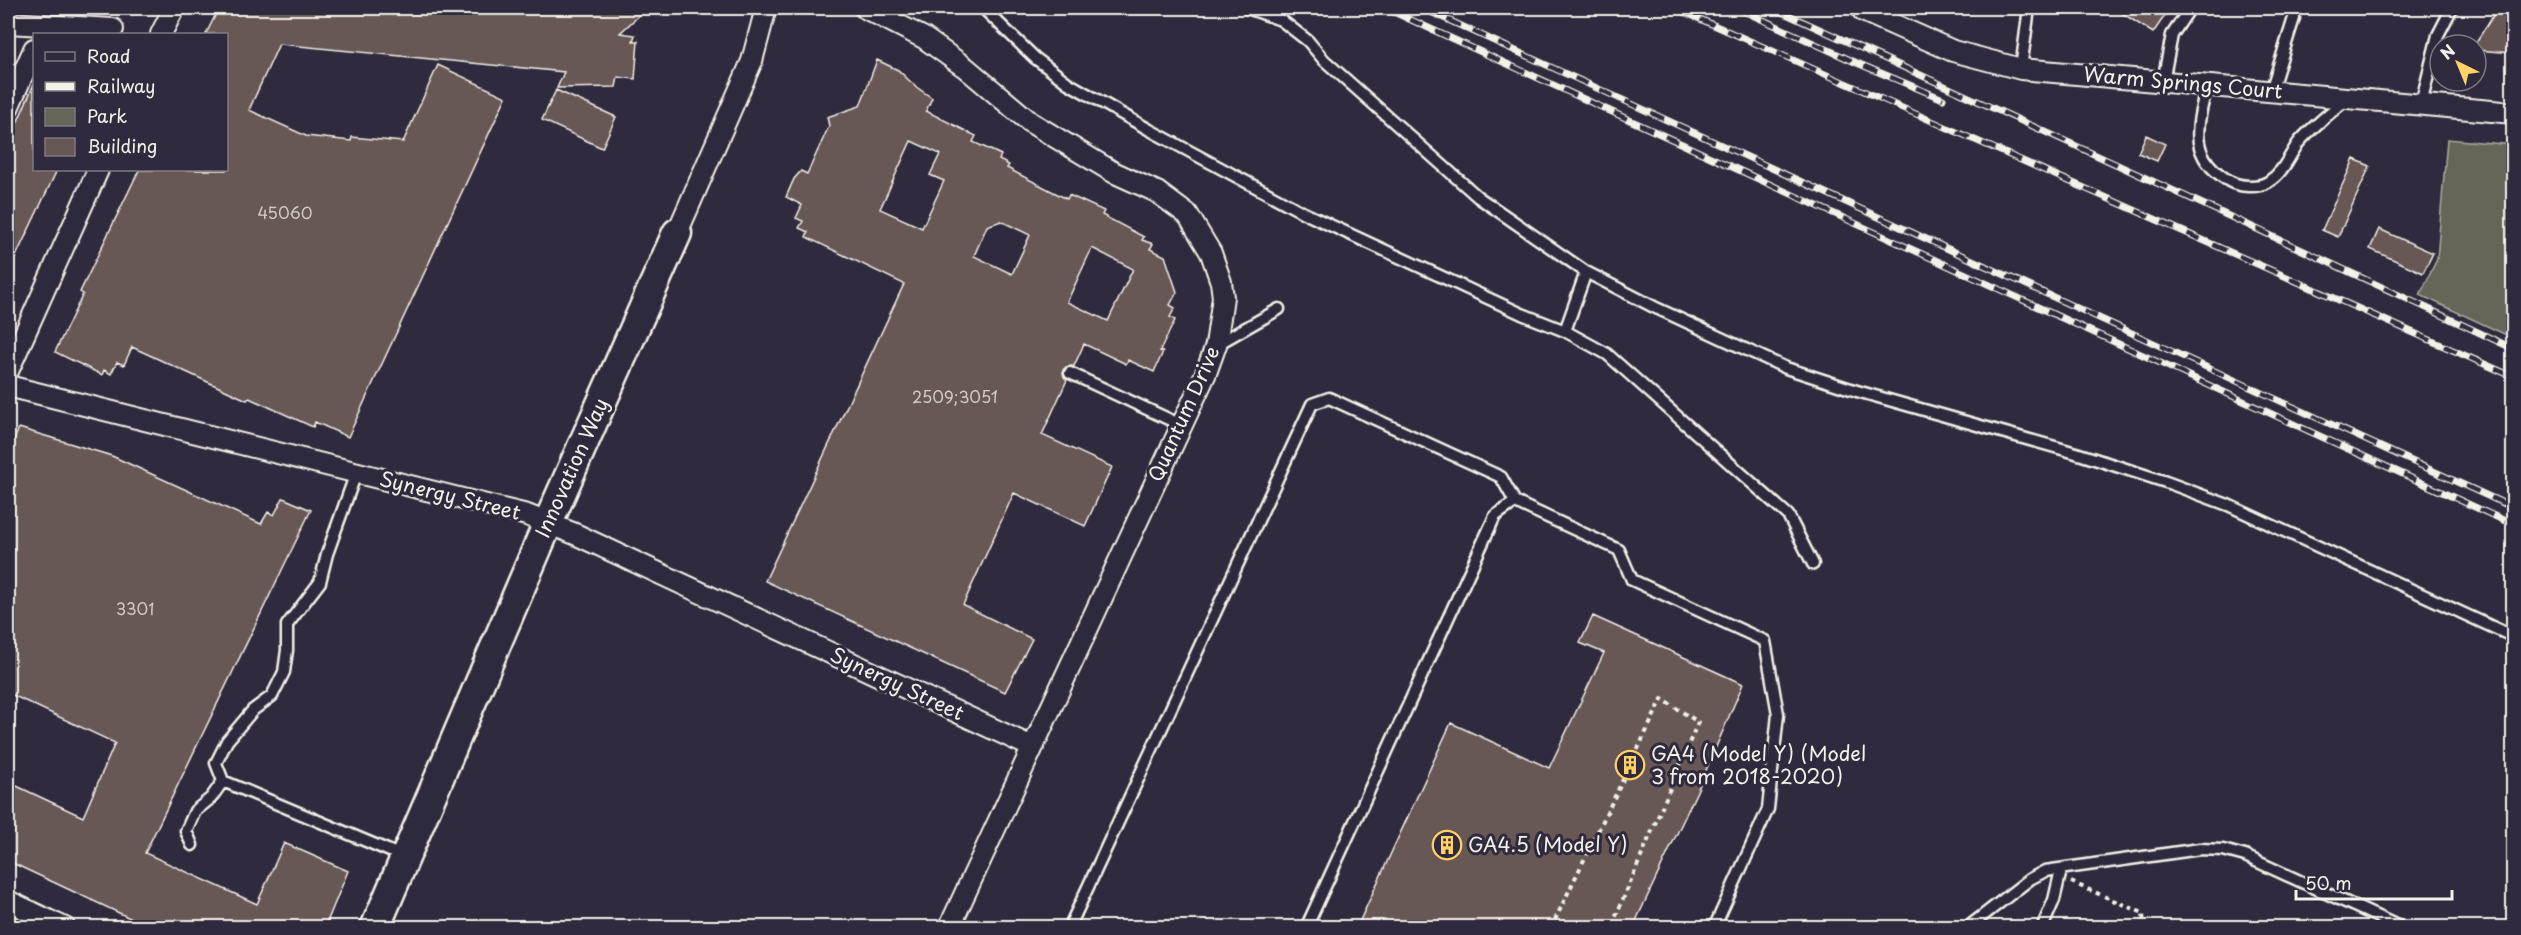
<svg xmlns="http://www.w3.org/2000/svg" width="2521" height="935" font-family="'Playpen Sans',sans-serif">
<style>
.green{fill:#656658;stroke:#acaca0;stroke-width:1.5}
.building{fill:#675855;stroke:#f4f1e8;stroke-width:1.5;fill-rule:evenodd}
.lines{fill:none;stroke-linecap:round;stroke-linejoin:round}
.lane-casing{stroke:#f4f1e8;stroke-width:15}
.street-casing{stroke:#f4f1e8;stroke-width:24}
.secondary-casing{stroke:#f4f1e8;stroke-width:33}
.path{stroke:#f4f1e8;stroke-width:4;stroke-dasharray:4.5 4.5;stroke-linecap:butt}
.lane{stroke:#2f2a3d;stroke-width:10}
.street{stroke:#2f2a3d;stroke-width:20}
.secondary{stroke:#2f2a3d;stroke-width:28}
.rail-casing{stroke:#f4f1e8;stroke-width:7}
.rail{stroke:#2f2a3d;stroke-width:4.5;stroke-dasharray:14;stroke-linecap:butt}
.labels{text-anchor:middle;stroke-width:6;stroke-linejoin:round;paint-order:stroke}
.number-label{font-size:16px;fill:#d1cbc3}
.street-label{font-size:20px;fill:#f4f1e8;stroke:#2f2a3d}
.poi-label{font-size:20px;fill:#f4f1e8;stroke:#2f2a3d;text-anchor:start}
</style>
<rect width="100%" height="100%" fill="#2f2a3d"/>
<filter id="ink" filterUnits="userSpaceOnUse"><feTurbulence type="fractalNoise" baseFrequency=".0167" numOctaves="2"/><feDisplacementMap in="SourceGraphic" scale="12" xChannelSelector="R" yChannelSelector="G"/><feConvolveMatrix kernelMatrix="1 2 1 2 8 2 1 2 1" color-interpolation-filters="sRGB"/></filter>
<g filter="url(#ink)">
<path class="green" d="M2447,139L2513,145V338L2420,295L2437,259Z"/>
<path class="building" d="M219,8H647L620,33L635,35L633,41H638L635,79L618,77L616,87L557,88L564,72L279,44L249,110L306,136L351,141L352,137L403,142L438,65L506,97L348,437L315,422L313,427L249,398L247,400L132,347L124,365L117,362L111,374L104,370L102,375L55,352L83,294L80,292L139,170H226V34H206Z
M2114,8H2170L2153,33Z
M2498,8H2514V53L2476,50V45H2474Z
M877,60L898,70L915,86L932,98L926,111L976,136L973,142L1001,155L999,160L1009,165L1007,168L1067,199L1069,195L1104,211L1102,215L1144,237L1142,240L1153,244L1150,249L1165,256L1177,292L1170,305L1175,308L1170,317L1175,320L1160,351L1163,352L1154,372L1128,360L1126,364L1084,344L1074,366L1066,367L1063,370L1064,377L1067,380L1042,435L1112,467L1085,526L1014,493L963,605L1032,639L1005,692L765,581L904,284L806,237L808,232L799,228L803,221L796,218L802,205L786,197L794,179L801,171L807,174L829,126L827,117L860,106ZM911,141L940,154L930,175L944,181L922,228L880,209ZM1001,221L1030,235L1012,274L974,256L987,226ZM1092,248L1133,269L1108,321L1067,302Z
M34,84V170H57L8,273V144Z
M556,90L616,117L602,148L542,120Z
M2146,135L2165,144L2157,161L2138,153Z
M2354,159L2370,166L2338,237L2322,230Z
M2379,229L2433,253L2423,273L2370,249Z
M19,428L112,456L261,524L268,512L274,515L283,498L311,510L145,853L257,904L284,843L348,871L325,927H149L8,861V782L83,817L115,743L8,693V454Z
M1593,616L1743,684L1698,789L1633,927H1357L1451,723L1549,768L1604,653L1580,643Z"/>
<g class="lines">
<g class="lane-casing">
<path id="lane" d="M983,8L1035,58L1068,83L1148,129L1304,213L1522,314L1565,331L1607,354L1788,515L1813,564
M1247,8L1281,20L1308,41L1324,60L1478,197L1586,272L1654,307L1786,368L1857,391L2076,453L2166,482L2228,505L2514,637
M2021,69L2029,8
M2163,81L2172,35L2190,8
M2207,85C2197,126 2187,156 2229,181C2239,187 2258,188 2268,182C2284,172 2289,156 2299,142C2313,126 2331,112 2347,99
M2271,91L2294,18
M2421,104L2438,35L2452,8
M1565,331L1586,272
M1216,345L1279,309
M1070,373L1181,425
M356,473L327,554L320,582L287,625V650L284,672L272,696L253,710L227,741L216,763L223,781L404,857
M192,845L186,831L195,811L211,798L223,781
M1069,928L1312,404L1329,398L1501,477L1515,502L1619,550L1632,580L1765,641L1778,714L1768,809L1714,928
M1306,928L1495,516L1515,502
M1967,928L2030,879L2045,871L2200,849L2223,850L2245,856L2402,928
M2042,928L2054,900L2061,870"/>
</g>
<g class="street-casing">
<path id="street" d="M865,8L924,38L966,68L1030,122L1113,172L1157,192L1188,215L1211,253L1221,282L1223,297L1216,345L1206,373L949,928
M1863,11L1953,51L2021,69L2514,113
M8,23L113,29
M161,34L174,8
M8,108L34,49
M677,233L752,61L766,8
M8,371L98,170
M8,386L527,515L575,534L1032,747
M8,901L65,928"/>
</g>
<g class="secondary-casing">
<path id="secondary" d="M375,928L548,523L677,233"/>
</g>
<path class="path" d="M2071,882L2143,913L2144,928
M1551,928L1662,699L1698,722L1611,928"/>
<use href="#lane" class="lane"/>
<use href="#street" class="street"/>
<use href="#secondary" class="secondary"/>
<g class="rail-casing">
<path id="rail" d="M1385,8L2514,525
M1422,8L2514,508
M1675,8L2514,377
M1737,8L1857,63L1943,99
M1773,8C2020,120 2268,233 2514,349"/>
</g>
<use href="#rail" class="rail"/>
</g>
</g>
<defs>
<g id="building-ring" transform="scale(1.5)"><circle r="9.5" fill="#2f2a3d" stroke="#ffd166" stroke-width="1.5"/><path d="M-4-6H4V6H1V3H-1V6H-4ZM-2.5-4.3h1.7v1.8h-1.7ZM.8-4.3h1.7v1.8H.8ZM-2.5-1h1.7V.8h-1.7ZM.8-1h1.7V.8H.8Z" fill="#ffd166"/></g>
</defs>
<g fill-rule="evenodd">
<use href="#building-ring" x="1630" y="765"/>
<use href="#building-ring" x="1447" y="845"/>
</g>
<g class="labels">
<g class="number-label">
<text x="285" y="219">45060</text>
<text x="955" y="403">2509;3051</text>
<text x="135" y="615">3301</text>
</g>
<g class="street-label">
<text transform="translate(2183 83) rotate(5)" y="7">Warm Springs Court</text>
<text transform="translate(1184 414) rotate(-66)" y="7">Quantum Drive</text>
<text transform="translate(572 468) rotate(-66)" y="7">Innovation Way</text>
<text transform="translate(450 496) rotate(14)" y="7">Synergy Street</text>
<text transform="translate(897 684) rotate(25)" y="7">Synergy Street</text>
</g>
<g class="poi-label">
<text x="1651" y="761">GA4 (Model Y) (Model<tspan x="1651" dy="23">3 from 2018-2020)</tspan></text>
<text x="1468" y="852">GA4.5 (Model Y)</text>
</g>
</g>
<rect width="2521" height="935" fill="none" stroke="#2f2a3d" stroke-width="30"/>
<rect x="15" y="15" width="2491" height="905" fill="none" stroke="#f4f1e8" stroke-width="2" filter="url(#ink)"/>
<rect x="33" y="33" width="195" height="138" fill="#2f2a3d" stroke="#7e7a81" stroke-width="1.5"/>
<rect x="45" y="52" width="30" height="9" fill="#2f2a3d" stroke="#7e7a81" stroke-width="1.5"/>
<text x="87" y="63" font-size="18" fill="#f4f1e8">Road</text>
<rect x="45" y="82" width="30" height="9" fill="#f4f1e8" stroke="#7e7a81" stroke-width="1.5"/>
<text x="87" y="93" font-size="18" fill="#f4f1e8">Railway</text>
<rect x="45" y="108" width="30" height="18" fill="#656658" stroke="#7e7a81" stroke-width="1.5"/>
<text x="87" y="123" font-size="18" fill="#f4f1e8">Park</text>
<rect x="45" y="138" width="30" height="18" fill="#675855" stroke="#7e7a81" stroke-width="1.5"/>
<text x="87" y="153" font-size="18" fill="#f4f1e8">Building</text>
<g transform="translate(2458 63) rotate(317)"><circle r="28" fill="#2f2a3d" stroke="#7e7a81" stroke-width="1.5"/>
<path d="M0-4.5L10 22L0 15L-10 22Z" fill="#ffd166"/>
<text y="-9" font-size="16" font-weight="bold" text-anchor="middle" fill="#f4f1e8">N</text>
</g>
<path d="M2296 890v9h156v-9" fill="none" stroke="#f4f1e8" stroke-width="3"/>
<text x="2305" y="890" font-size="18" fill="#f4f1e8" stroke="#2f2a3d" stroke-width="4.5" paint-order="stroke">50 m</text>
</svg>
